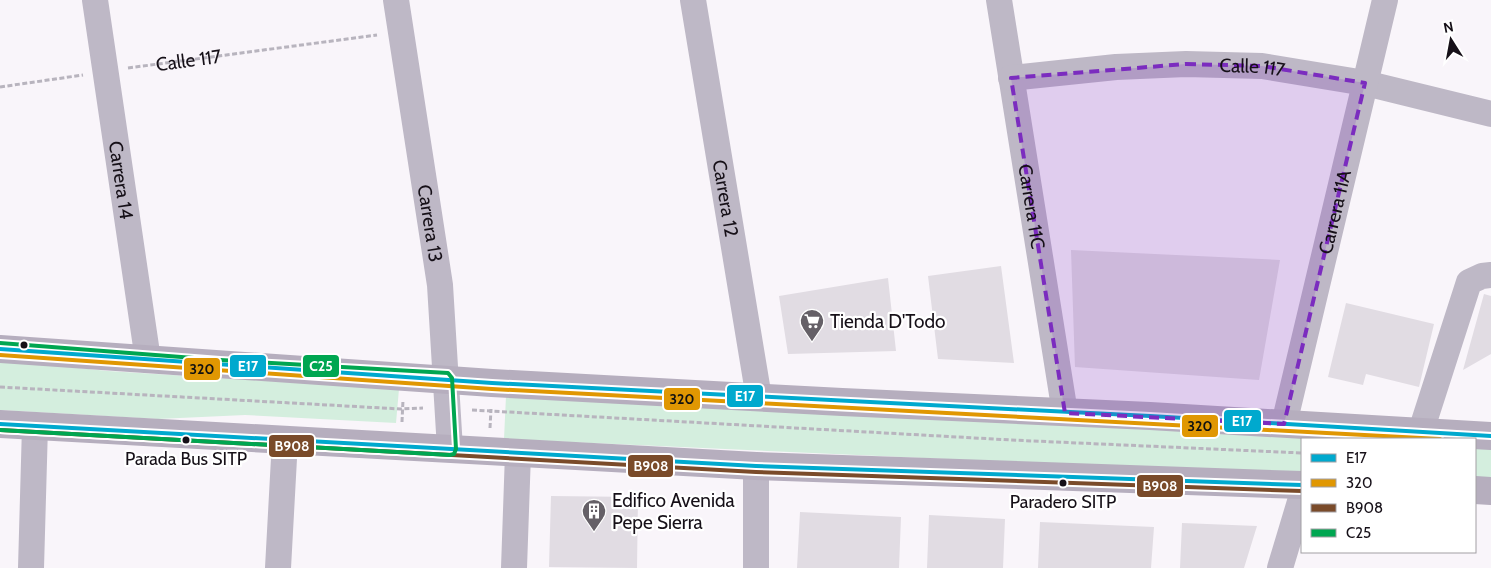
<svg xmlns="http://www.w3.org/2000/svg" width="1491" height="568" font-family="Cabin,sans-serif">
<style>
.green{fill:#d4eede}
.building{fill:#e1dce3}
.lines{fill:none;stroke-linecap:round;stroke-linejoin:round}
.path{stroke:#b8b4be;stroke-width:3;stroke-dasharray:5 2.5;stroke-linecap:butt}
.minor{stroke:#beb8c6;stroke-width:26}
.major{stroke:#b6aebe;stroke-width:28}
.bus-1-casing{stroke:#fff;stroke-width:8}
.bus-2-casing{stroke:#fff;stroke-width:8}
.bus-3-casing{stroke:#fff;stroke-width:8}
.bus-4-casing{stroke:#fff;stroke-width:8}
.bus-1{stroke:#00a9ce;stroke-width:4}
.bus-2{stroke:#e09702;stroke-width:4}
.bus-3{stroke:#7a4b2a;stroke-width:4}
.bus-4{stroke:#00a651;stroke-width:4}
.marked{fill:#7b2cbf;fill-opacity:0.2;stroke:#7b2cbf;stroke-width:4;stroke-dasharray:10 6;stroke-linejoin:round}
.bus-dot{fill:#161018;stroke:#fff;stroke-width:2}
.labels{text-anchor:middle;stroke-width:4.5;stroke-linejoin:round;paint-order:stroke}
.bus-label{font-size:18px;fill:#161018;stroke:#fff}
.street-label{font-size:19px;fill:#161018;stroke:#fff}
.poi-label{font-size:19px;fill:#161018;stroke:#fff;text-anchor:start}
.line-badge{stroke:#fff;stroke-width:2}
.badge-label{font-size:14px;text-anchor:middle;font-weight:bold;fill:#fff}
.pale-badge-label{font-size:14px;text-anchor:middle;font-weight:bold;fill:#111}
</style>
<rect width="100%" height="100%" fill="#f9f5fa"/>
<path class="green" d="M0,360L108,371L399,389L396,423L245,415L158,419L0,410Z
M506,396L1388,439H1302V475L504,439Z
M1475,444L1491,445V482L1475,481Z"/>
<path class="building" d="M1071,250L1280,260L1259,380L1075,367Z
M1001,266L1014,363L938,359L928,276Z
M888,278L896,351L788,354L779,296Z
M1484,294L1491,296V354L1463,370Z
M1346,303L1434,324L1419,387L1366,374L1363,385L1328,377Z
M551,496L638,497L637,568L549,567Z
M800,512L901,517L899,568H797Z
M929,515L1005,519L1003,568H927Z
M1040,522L1154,527L1151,568H1038Z
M1182,523L1257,526L1244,568H1180Z"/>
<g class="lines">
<g class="path">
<path id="s1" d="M128,68L377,35"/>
<path d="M0,87L83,75"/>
<path d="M0,387L401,409L423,408"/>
<path d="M472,410L1011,440L1302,453"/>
<path d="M402,422L403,400"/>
<path d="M490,428L491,409"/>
</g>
<g class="minor">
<path id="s2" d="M95,0L148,360"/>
<path id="s3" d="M396,0L440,285L450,449"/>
<path id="s4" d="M693,0L759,398"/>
<path id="s5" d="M999,0L1065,413"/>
<path id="s6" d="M1011,78L1116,67L1186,64L1262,66L1365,83L1491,114"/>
<path id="s7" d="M1284,424L1385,0"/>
<path d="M1421,431L1469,282L1482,276L1491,275"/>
<path d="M31,568L35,426"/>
<path d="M278,568L285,440"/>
<path d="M514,568L518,453"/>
<path d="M756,568V466"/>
<path d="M1280,568L1302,495"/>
</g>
<path class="major" d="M0,349L492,383L842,402L1150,416L1491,436
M0,424L756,466L1302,485
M1475,490L1491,491"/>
<g class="bus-1-casing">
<path id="bus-1" d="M0,349L492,383L1150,416L1491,436
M0,424L756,466L1302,485"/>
</g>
<g class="bus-2-casing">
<path id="bus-2" d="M0,355L492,389L1440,439"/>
</g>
<g class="bus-3-casing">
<path id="bus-3" d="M0,430L756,472L1302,491"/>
</g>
<g class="bus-4-casing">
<path id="bus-4" d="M0,430L450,455L454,454L456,449L452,378L448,373L220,360L0,343"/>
</g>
<use href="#bus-1" class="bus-1"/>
<use href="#bus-2" class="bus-2"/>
<use href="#bus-3" class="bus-3"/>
<use href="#bus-4" class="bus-4"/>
</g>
<path class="marked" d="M1186,64L1262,66L1365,83L1284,424L1065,413L1011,78Z"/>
<defs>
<g id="supermarket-pin" transform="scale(1.25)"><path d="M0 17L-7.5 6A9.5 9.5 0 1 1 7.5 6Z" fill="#656067" stroke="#fff"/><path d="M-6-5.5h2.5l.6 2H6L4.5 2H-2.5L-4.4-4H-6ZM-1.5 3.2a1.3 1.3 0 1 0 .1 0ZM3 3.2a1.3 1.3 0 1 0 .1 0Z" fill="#fff"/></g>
<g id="building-pin" transform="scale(1.25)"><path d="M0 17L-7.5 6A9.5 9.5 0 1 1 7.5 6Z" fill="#656067" stroke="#fff"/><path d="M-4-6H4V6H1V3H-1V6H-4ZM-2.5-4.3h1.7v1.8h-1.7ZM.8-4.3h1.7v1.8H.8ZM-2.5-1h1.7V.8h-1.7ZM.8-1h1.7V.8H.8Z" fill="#fff"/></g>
</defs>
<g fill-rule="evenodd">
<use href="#supermarket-pin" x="812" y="321"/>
<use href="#building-pin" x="594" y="511"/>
</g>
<g class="bus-dot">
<circle cx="24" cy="345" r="4.5"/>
<circle cx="186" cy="440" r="4.5"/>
<circle cx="1063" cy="483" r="4.5"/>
</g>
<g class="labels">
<g class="bus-label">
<text x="186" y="465">Parada Bus SITP</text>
<text x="1063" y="508">Paradero SITP</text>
</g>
<g class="street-label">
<text dy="7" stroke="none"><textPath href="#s1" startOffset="61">Calle 117</textPath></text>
<text dy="7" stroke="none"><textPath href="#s6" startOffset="242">Calle 117</textPath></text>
<text dy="7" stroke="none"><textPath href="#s2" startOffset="182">Carrera 14</textPath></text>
<text dy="7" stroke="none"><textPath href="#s4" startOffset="201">Carrera 12</textPath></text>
<text dy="7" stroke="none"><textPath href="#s5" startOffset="209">Carrera 11C</textPath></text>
<text dy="7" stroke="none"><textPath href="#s7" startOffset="218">Carrera 11A</textPath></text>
<text dy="7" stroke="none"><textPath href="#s3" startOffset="226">Carrera 13</textPath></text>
</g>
<g class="poi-label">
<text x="830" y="328">Tienda D'Todo</text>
<text x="612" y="507">Edifico Avenida<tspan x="612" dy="22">Pepe Sierra</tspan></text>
</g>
</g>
<g class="line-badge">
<rect x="302" y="354" width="38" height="24" rx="5" fill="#00a651"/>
<rect x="229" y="354" width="38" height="24" rx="5" fill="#00a9ce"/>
<rect x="183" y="357" width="38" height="24" rx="5" fill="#e09702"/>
<rect x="726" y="384" width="38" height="24" rx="5" fill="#00a9ce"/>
<rect x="663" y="387" width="38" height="24" rx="5" fill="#e09702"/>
<rect x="1223" y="409" width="39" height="24" rx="5" fill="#00a9ce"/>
<rect x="1181" y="414" width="38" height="24" rx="5" fill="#e09702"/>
<rect x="268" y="434" width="47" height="24" rx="5" fill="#7a4b2a"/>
<rect x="627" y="454" width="47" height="24" rx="5" fill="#7a4b2a"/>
<rect x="1136" y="474" width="48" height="24" rx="5" fill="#7a4b2a"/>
</g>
<g class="badge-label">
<text x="321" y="371">C25</text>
<text x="248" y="371">E17</text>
<text x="745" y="401">E17</text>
<text x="1242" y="426">E17</text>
<text x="292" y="451">B908</text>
<text x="651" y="471">B908</text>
<text x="1160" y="491">B908</text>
</g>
<g class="pale-badge-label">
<text x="202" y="374">320</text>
<text x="682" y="404">320</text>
<text x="1200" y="431">320</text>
</g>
<rect x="1301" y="438" width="175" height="115" fill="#ffffff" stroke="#a29fa3"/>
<rect x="1311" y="454" width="25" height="8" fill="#00a9ce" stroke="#a29fa3"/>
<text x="1346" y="463" font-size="15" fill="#161018">E17</text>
<rect x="1311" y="479" width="25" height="8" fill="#e09702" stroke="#a29fa3"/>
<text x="1346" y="488" font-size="15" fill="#161018">320</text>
<rect x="1311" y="504" width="25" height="8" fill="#7a4b2a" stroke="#a29fa3"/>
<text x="1346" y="513" font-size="15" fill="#161018">B908</text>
<rect x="1311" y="529" width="25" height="8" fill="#00a651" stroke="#a29fa3"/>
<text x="1346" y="538" font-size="15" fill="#161018">C25</text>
<g transform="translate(1451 40) rotate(349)" stroke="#ffffff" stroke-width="4" paint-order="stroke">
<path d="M0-4L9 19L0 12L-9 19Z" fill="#161018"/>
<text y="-8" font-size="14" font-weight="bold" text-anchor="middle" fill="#161018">N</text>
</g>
</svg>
